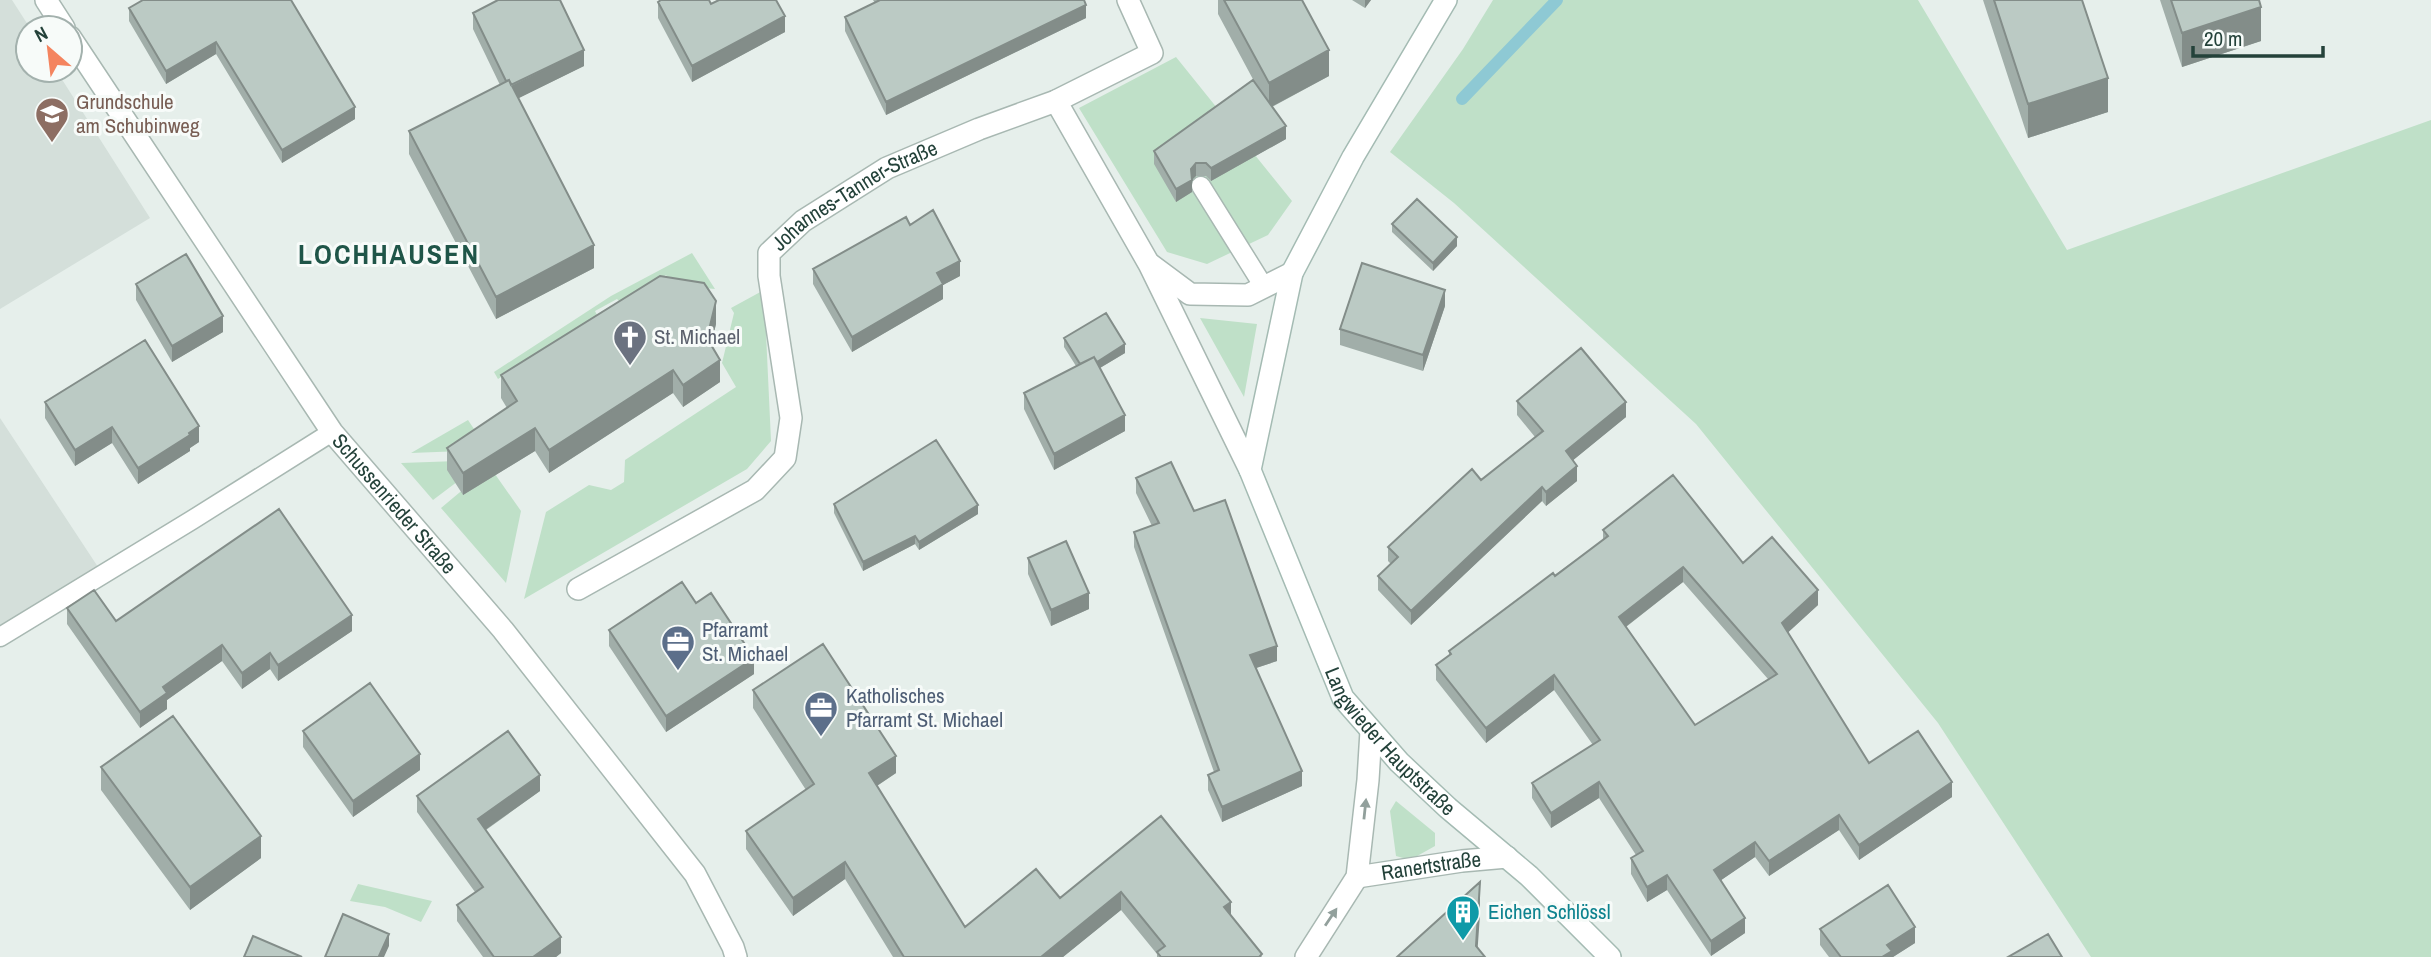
<svg xmlns="http://www.w3.org/2000/svg" width="2431" height="957" font-family="'Archivo Narrow',sans-serif">
<style>
.built{fill:#d4dfda}
.green{fill:#bfe0c8}
.lines{fill:none;stroke-linecap:round;stroke-linejoin:round}
.stream{stroke:#8ec9d4;stroke-width:12}
.lane-casing{stroke:#a8b8b2;stroke-width:21}
.street-casing{stroke:#a8b8b2;stroke-width:24}
.secondary-casing{stroke:#a4bbb3;stroke-width:24}
.lane{stroke:#fff;stroke-width:18}
.street{stroke:#fff;stroke-width:21}
.secondary{stroke:#fff;stroke-width:21}
.wall{fill:#a1aea9;fill-rule:evenodd}
.shaded-wall{fill:#838d89}
.building{fill:#bbcac4;stroke:#838d89;stroke-width:2;fill-rule:evenodd}
.oneway{fill:#92a09c}
.labels{text-anchor:middle;stroke-width:6;stroke-linejoin:round;paint-order:stroke}
.education-label{font-size:21px;fill:#785e54;stroke:#f7fbf9;text-anchor:start}
.street-label{font-size:21px;fill:#24423a;stroke:#f7fbf9}
.worship-label{font-size:21px;fill:#5b616d;stroke:#f7fbf9;text-anchor:start}
.service-label{font-size:21px;fill:#4e5e75;stroke:#f7fbf9;text-anchor:start}
.culture-label{font-size:21px;fill:#0d838f;stroke:#f7fbf9;text-anchor:start}
.district-label{font-size:28px;font-weight:bold;letter-spacing:2px;fill:#1f5548;stroke:#f7fbf9}
</style>
<rect width="100%" height="100%" fill="#e6efeb"/>
<path class="built" d="M0,0H12L30,28H28V70H56L150,218L0,309Z
M0,418L98,567L0,628Z"/>
<path class="green" d="M1493,0H1918L2067,250L2431,120V957H2091L1938,723L1696,424L1454,203L1390,152L1463,49Z
M1176,57L1292,201L1268,235L1207,264L1167,252L1079,108Z
M692,253L715,289L673,285L666,275L620,302L617,299L595,311L598,317L498,379L494,372L611,296Z
M764,290L771,441L747,469L524,599L546,512L589,485L611,490L624,482L625,460L736,387L722,363L734,313L731,308Z
M1200,318L1257,324L1244,397Z
M468,420L488,450L411,453Z
M486,460L433,500L401,463Z
M490,467L521,511L506,583L441,508Z
M1396,801L1435,833V846L1410,860L1396,856L1390,811Z
M358,884L432,901L421,922L385,907L350,901Z"/>
<g class="lines">
<path class="stream" d="M1462,99L1557,0"/>
<g class="lane-casing">
<path id="lane" d="M1201,186L1264,287
M0,637L192,520L332,432"/>
</g>
<g class="street-casing">
<g id="street">
<path d="M46,0L64,28"/>
<path id="s1" d="M70,37L332,432L503,630L695,874L733,947L736,957"/>
<path d="M1056,101L1149,264L1250,470"/>
<path d="M1151,265L1190,294L1248,295L1292,273"/>
<path id="s2" d="M578,589L755,490L785,458L791,418L769,276V253L803,221L887,168L979,129L1056,101L1152,53L1128,0"/>
<path id="s3" d="M1357,877L1462,861L1507,857"/>
<path d="M1306,957L1357,877L1368,780L1371,731"/>
</g>
</g>
<g class="secondary-casing">
<g id="secondary">
<path id="s4" d="M1446,0L1353,157L1292,273L1250,470L1343,698L1399,762L1448,808L1529,876L1610,957"/>
</g>
</g>
<use href="#lane" class="lane"/>
<use href="#street" class="street"/>
<use href="#secondary" class="secondary"/>
</g>
<path class="wall" d="M143,0L355,119L282,163L216,54L166,84L129,21V8Z
M873,0H1084L1086,18L886,115L845,31V17L875,3Z
M1218,0H1302L1329,76L1272,107L1286,139L1211,181L1206,176H1196L1192,180V192L1176,202L1154,164V151L1255,83L1218,14Z
M1352,0H1371L1365,8Z
M1983,0H2082L2108,112L2028,138Z
M2160,0H2259L2261,41L2182,67Z
M658,2L711,4L785,32L692,82L658,18Z
M473,13L584,66L518,98L594,268L496,319L409,154V131L500,85L473,29Z
M1392,224L1457,246L1433,271L1392,232Z
M910,225L960,276L943,285V299L852,352L813,284V269Z
M136,284L223,332L172,362L136,300Z
M1445,306L1423,371L1340,345V329Z
M716,324L711,345L720,382L683,407L673,393L549,473L535,451L463,495L447,470V448L507,408L501,398V375Z
M1064,338L1125,353L1100,368L1125,431L1054,470L1024,409V393L1076,366L1064,347Z
M1517,401L1626,417L1573,460L1577,481L1546,506L1542,501L1411,625L1378,590V576L1391,564L1388,561V547L1481,480L1535,437L1517,415Z
M45,402L199,442L190,448V451L138,484L112,443L75,466L45,418Z
M1136,478L1194,511L1277,661L1256,668L1302,786L1222,822L1208,790V775L1214,772L1134,547V532L1152,526L1136,493Z
M834,504L978,514L919,550L915,544L863,571L834,513Z
M1603,530L1743,563L1818,605L1788,632L1869,763L1952,797L1859,860L1839,830L1769,876L1755,857L1721,880L1745,933L1711,956L1667,890L1647,902L1631,874V858L1636,855L1599,798L1551,828L1532,798V783L1593,745L1554,690L1486,743L1436,680V665L1449,655V651L1603,540ZM1683,582L1768,679L1695,725L1626,627Z
M1028,558L1089,609L1051,626L1028,574Z
M696,603L754,674L666,732L609,646V630Z
M67,608L116,621L352,631L278,681L270,669L242,689L222,661L167,700V709L140,728L67,624Z
M753,690L896,773L877,786L965,927L1060,898L1161,816L1231,916L1262,957H1157V954L1121,910L1063,957H893L845,879L793,916L746,849V831L806,790L753,708Z
M303,731L420,770L353,817L303,747Z
M101,767L261,858L190,910L101,790Z
M540,791L486,830L561,953L556,957H483L457,921V905L475,892L417,812V796Z
M1820,929L1915,943L1893,957H1829L1820,945Z"/>
<path class="shaded-wall" d="M1365,0H1371L1365,8Z
M1086,5V18L886,115V102Z
M2261,7V41L2182,67V33Z
M785,16V32L692,82V66Z
M216,42V54L166,84V71Z
M584,50V66L509,103V87Z
M1329,50V76L1269,108V83Z
M2108,78V112L2028,138V104Z
M355,107V119L282,163V150Z
M1286,126V139L1211,181V168Z
M1196,163V176L1192,180V192L1176,202V189Z
M1457,237V246L1433,271V263Z
M594,245V268L496,319V297Z
M960,261V276L943,285V299L852,352V337L937,273Z
M1445,290V306L1423,371V355Z
M716,301V324L707,360V338Z
M223,316V332L172,362V346Z
M1125,344V353L1083,378V370Z
M720,360V382L683,407V385Z
M673,370V393L549,473V450Z
M1626,402V417L1566,466V451Z
M1125,415V431L1054,470V454Z
M199,426V442L190,448V451L138,484V468Z
M112,427V443L75,466V450Z
M535,428V451L463,495V473Z
M1577,466V481L1546,506V492Z
M1542,487V501L1411,625V611Z
M978,505V514L919,550V542Z
M915,536V544L863,571V562Z
M1683,567V582L1619,632V617Z
M1818,590V605L1782,638V623Z
M1089,593V609L1051,626V610Z
M352,615V631L278,681V665Z
M222,645V661L167,700V709L140,728V712L163,687Z
M1277,646V661L1250,670V655Z
M270,653V669L242,689V673Z
M754,658V674L666,732V716Z
M1554,675V690L1486,743V728Z
M420,754V770L353,817V801Z
M896,756V773L869,791V773Z
M1302,771V786L1222,822V807Z
M540,775V791L478,835V819Z
M1599,782V798L1551,828V813Z
M1952,782V797L1859,860V845Z
M1839,815V830L1769,876V861Z
M261,836V858L190,910V887Z
M1755,842V857L1714,885V870Z
M845,862V879L793,916V898Z
M1667,875V890L1647,902V887Z
M1480,882V915L1477,957L1476,946Z
M1121,892V910L1063,957H1041Z
M1231,902V919L1224,907Z
M1745,918V933L1711,956V941Z
M1915,927V943L1893,957H1882L1887,945Z
M389,934V946L384,957H379Z
M561,937V953L556,957H533Z"/>
<path class="building" d="M143,0H291L355,107L282,150L216,42L166,71L129,8Z
M498,0H560L584,50L511,85L509,80L506,81L473,13Z
M661,0H709L711,4L719,0H776L785,16L692,66L658,2Z
M880,0H1084L1086,5L886,102L845,17Z
M1224,0H1302L1329,50L1269,83Z
M1994,0H2082L2108,78L2028,104Z
M2171,0H2259L2261,7L2182,33Z
M509,80L594,245L496,297L409,131Z
M1253,80L1286,126L1211,168L1206,163H1196L1191,169L1192,180L1176,189L1154,151Z
M1417,199L1457,237L1433,263L1392,224Z
M933,210L960,261L937,273L943,284L852,337L813,269L906,217L910,225Z
M186,254L223,316L172,346L136,284Z
M1362,263L1445,290L1423,355L1340,329Z
M660,276L704,283L716,301L707,338L720,360L683,385L673,370L549,450L535,428L463,473L447,448L517,401L501,375Z
M1106,313L1125,344L1097,362L1094,357L1080,364L1064,338Z
M145,340L199,426L189,433L190,435L138,468L112,427L75,450L45,402Z
M1581,348L1626,402L1566,451L1577,466L1546,492L1542,487L1411,611L1378,576L1398,557L1388,547L1472,469L1481,480L1543,431L1517,401Z
M1094,357L1125,415L1054,454L1024,393Z
M936,440L978,505L919,542L915,536L863,562L834,504Z
M1171,462L1194,511L1225,500L1277,646L1250,655L1302,771L1222,807L1208,775L1219,770L1134,532L1159,523L1136,478Z
M1673,475L1743,563L1772,537L1818,590L1782,623L1869,763L1918,731L1952,782L1859,845L1839,815L1769,861L1755,842L1714,870L1745,918L1711,941L1667,875L1647,887L1631,858L1643,851L1599,782L1551,813L1532,783L1600,740L1554,675L1486,728L1436,665L1451,654L1449,651L1553,573L1555,576L1608,536L1603,530ZM1683,567L1777,674L1695,725L1619,617Z
M279,509L352,615L278,665L270,653L242,673L222,645L163,687L167,693L140,712L67,608L94,590L116,621Z
M1066,541L1089,593L1051,610L1028,558Z
M682,582L696,603L711,593L754,658L666,716L609,630Z
M823,644L896,756L869,773L965,927L1036,869L1060,898L1161,816L1231,902L1224,907L1262,954L1259,957H1161L1157,952L1165,946L1121,892L1041,957H904L845,862L793,898L746,831L814,784L753,690Z
M370,683L420,754L353,801L303,731Z
M173,716L261,836L190,887L101,767Z
M508,731L540,775L478,819L561,937L533,957H494L457,905L483,887L417,796Z
M1480,882L1476,946L1485,957H1397Z
M1888,885L1915,927L1887,945L1892,951L1882,957H1841L1820,929Z
M343,914L389,934L379,956L381,957H325Z
M2048,934L2062,957H2008Z
M253,936L302,957H244Z"/>
<defs><path id="oneway-solid" d="M-6-.8H1V-3.2L6.5 0L1 3.2V.8H-6Z" transform="scale(1.75)"/></defs>
<g class="oneway">
<use href="#oneway-solid" transform="translate(1365 809) rotate(-84)"/>
<use href="#oneway-solid" transform="translate(1331 917) rotate(-56)"/>
</g>
<defs>
<g id="school-pin" transform="scale(1.75)"><path d="M0 17L-7.5 6A9.5 9.5 0 1 1 7.5 6Z" fill="#8d6e63" stroke="#f7fbf9"/><path d="M0-5L7-2L0 1L-7-2ZM-4 1L0 2.5L4 1V4Q0 6-4 4Z" fill="#fff"/></g>
<g id="church-pin" transform="scale(1.75)"><path d="M0 17L-7.5 6A9.5 9.5 0 1 1 7.5 6Z" fill="#6b7280" stroke="#f7fbf9"/><path d="M-1.2-6h2.4v3.5h3.3v2.4h-3.3V6h-2.4V-.1h-3.3v-2.4h3.3Z" fill="#fff"/></g>
<g id="office-pin" transform="scale(1.75)"><path d="M0 17L-7.5 6A9.5 9.5 0 1 1 7.5 6Z" fill="#5c6f8a" stroke="#f7fbf9"/><path d="M-6-3h4V-5.5h4V-3h4V5H-6ZM-1-4.5V-3h2v-1.5ZM-6 0V1H6V0Z" fill="#fff"/></g>
<g id="building-pin" transform="scale(1.75)"><path d="M0 17L-7.5 6A9.5 9.5 0 1 1 7.5 6Z" fill="#0f9aa8" stroke="#f7fbf9"/><path d="M-4-6H4V6H1V3H-1V6H-4ZM-2.5-4.3h1.7v1.8h-1.7ZM.8-4.3h1.7v1.8H.8ZM-2.5-1h1.7V.8h-1.7ZM.8-1h1.7V.8H.8Z" fill="#fff"/></g>
</defs>
<g fill-rule="evenodd">
<use href="#school-pin" x="52" y="114"/>
<use href="#church-pin" x="630" y="337"/>
<use href="#office-pin" x="678" y="642"/>
<use href="#office-pin" x="821" y="708"/>
<use href="#building-pin" x="1463" y="912"/>
</g>
<g class="labels">
<g class="education-label">
<text x="76" y="109">Grundschule<tspan x="76" dy="24">am Schubinweg</tspan></text>
</g>
<g class="street-label">
<text dy="7" stroke="none"><textPath href="#s2" startOffset="558">Johannes-Tanner-Straße</textPath></text>
<text dy="7" stroke="none"><textPath href="#s1" startOffset="569">Schussenrieder Straße</textPath></text>
<text dy="7" stroke="none"><textPath href="#s4" startOffset="824">Langwieder Hauptstraße</textPath></text>
<text dy="7" stroke="none"><textPath href="#s3" startOffset="75">Ranertstraße</textPath></text>
</g>
<g class="worship-label">
<text x="654" y="344">St. Michael</text>
</g>
<g class="service-label">
<text x="702" y="637">Pfarramt<tspan x="702" dy="24">St. Michael</tspan></text>
<text x="846" y="703">Katholisches<tspan x="846" dy="24">Pfarramt St. Michael</tspan></text>
</g>
<g class="culture-label">
<text x="1488" y="919">Eichen Schlössl</text>
</g>
<g class="district-label">
<text x="389" y="264">LOCHHAUSEN</text>
</g>
</g>
<g transform="translate(49 49) rotate(332)"><circle r="33" fill="#f7fbf9" stroke="#a3b1ad" stroke-width="2"/>
<path d="M0-5L12 26L0 18L-12 26Z" fill="#f4845f"/>
<text y="-10" font-size="19" font-weight="bold" text-anchor="middle" fill="#24423a">N</text>
</g>
<path d="M2193 46v10h130v-10" fill="none" stroke="#24423a" stroke-width="3.5"/>
<text x="2204" y="46" font-size="21" fill="#24423a" stroke="#f7fbf9" stroke-width="5" paint-order="stroke">20 m</text>
</svg>
